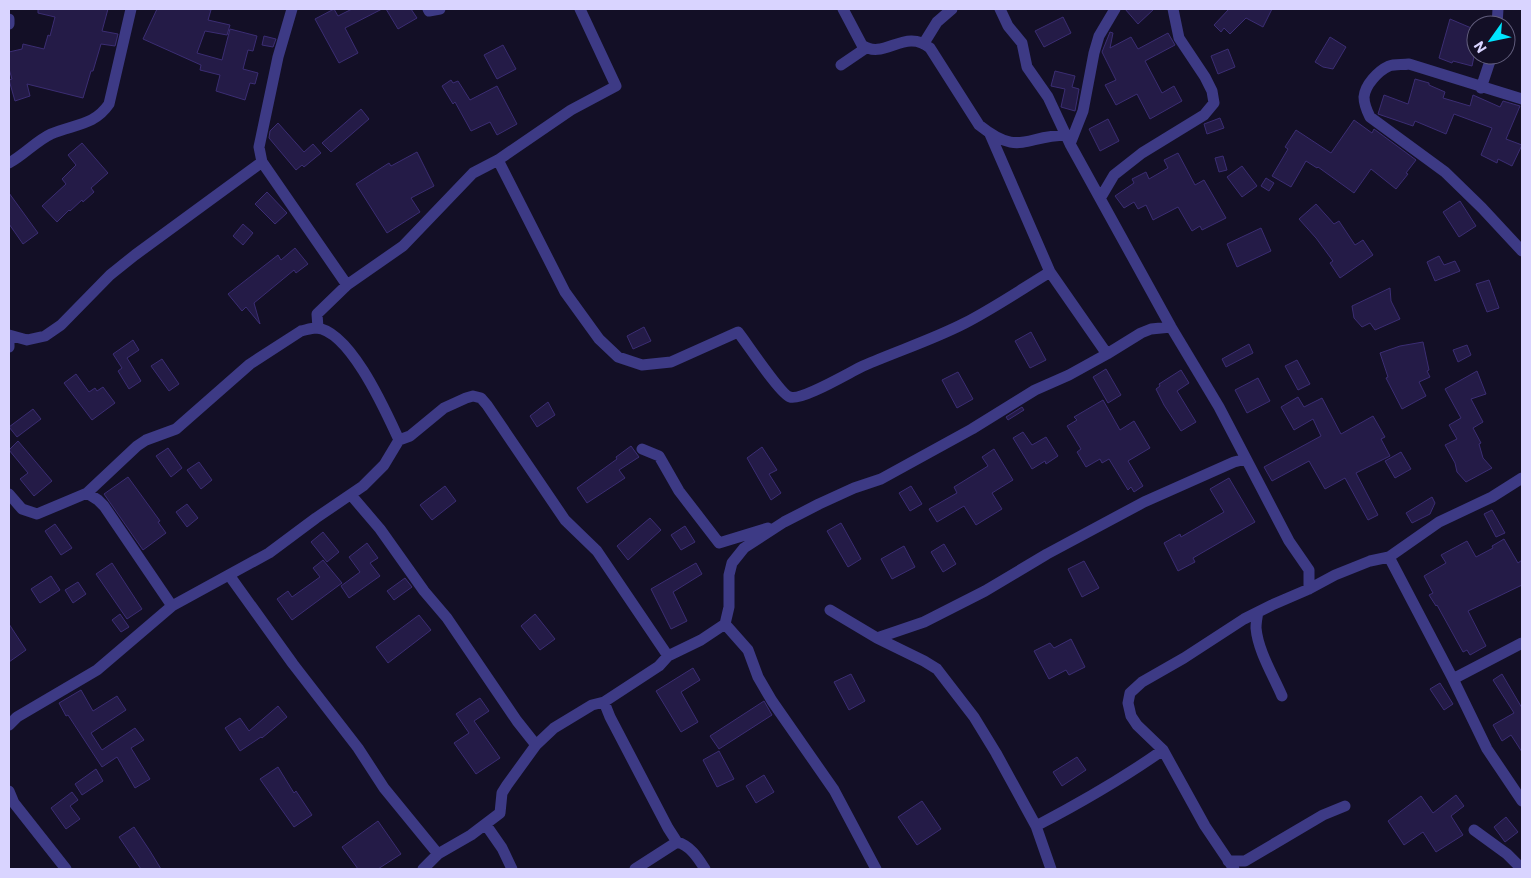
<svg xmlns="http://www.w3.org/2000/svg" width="1531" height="878" font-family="Commissioner,sans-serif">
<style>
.building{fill:#241b47;stroke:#3b2d73}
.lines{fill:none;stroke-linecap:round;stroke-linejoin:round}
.minor{stroke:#3d3a85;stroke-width:11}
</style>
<rect width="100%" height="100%" fill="#130f26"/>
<path class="building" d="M38,9H108L102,31L118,34L115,46L101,44L93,71H91L83,98L27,84L30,96L15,101L9,80L12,79L9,69V52L22,49L23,44L44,49L48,35L50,36L55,17L38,13Z
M157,9H205L211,10L208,20L230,25L227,35L205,31L197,53L222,60L230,29L257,36L253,51L248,50L243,69L258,73L255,84L250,83L245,100L216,91L220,75L200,70L201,65L143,39Z
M334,9L338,16L352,9H382L345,28L358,53L339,63L315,19Z
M386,9H411L417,18L398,29Z
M1125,9H1154L1138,24Z
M1229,9H1272L1263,27L1246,18L1230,34L1224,28L1221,32L1214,25Z
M1063,17L1071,33L1044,47L1035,31Z
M1450,19L1476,30V47L1472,66L1453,61L1452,63L1439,58Z
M1110,32L1113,33L1110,48L1131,37L1138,49L1168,33L1175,45L1145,61L1162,93L1174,86L1182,101L1150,119L1137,94L1116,105L1105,85L1116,80L1102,52Z
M264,36L276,39L273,47L262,45Z
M1330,37L1346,47L1333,69L1323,67L1315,62Z
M503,45L516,69L497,79L484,55Z
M1228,49L1235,67L1218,74L1211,56Z
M1055,71L1075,76L1072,87L1079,89L1075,111L1061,107L1065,89L1051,86Z
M1415,79L1429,83V85L1445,92L1443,98L1470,106L1473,95L1500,107L1503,101L1520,106L1506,139L1522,145L1512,166L1498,159L1497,163L1481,155L1492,128L1454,114L1446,134L1415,121L1413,126L1378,114L1384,95L1408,104Z
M451,80L453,83L458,81L470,100L497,86L517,124L497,135L490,122L471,131L455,102L453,104L442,86Z
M361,109L369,119L331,152L322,143Z
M1220,118L1224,128L1207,134L1204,124Z
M1108,119L1119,141L1100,151L1089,129Z
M1354,120L1372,133L1374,129L1416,160L1406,173L1408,174L1396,189L1371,169L1354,193L1318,167L1317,168L1306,161L1291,187L1272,176L1288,149L1285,147L1296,130L1331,153Z
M278,123L304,152L313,144L321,153L304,167L302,165L296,170L269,138L270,131Z
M82,143L108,173L91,188L94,192L83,202L82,200L70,211L69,210L57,222L42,206L66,184L62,179L76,165L68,155Z
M417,152L434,186L411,198L420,212L387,233L356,184L389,163L391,166Z
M1178,153L1195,185L1204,180L1226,218L1202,230L1200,226L1192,231L1178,207L1153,220L1146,205L1138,209L1134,202L1124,208L1115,196L1134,183L1132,179L1146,172L1149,179L1168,168L1164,160Z
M1223,156L1227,170L1219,172L1215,158Z
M1242,166L1257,186L1242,197L1227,177Z
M1266,178L1274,183L1269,191L1261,186Z
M267,192L287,213L275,224L255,204Z
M9,193L38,233L23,244L9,224Z
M1460,201L1476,226L1459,237L1443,212Z
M1316,204L1334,224L1339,221L1355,245L1363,240L1373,255L1340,278L1330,263L1333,261L1316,238L1299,219Z
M243,224L253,233L243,245L233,236Z
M1261,228L1271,251L1237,267L1227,244Z
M295,248L308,264L296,273L294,270L254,303L260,324L246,307L242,311L228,294L278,255L281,260Z
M1439,256L1444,265L1455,261L1460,271L1435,281L1427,262Z
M1489,280L1499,308L1487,312L1476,284Z
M1390,288L1391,301L1400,319L1375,330L1370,323L1362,327L1354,318L1352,306Z
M644,327L651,341L633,349L627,336Z
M1031,332L1046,360L1030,368L1015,341Z
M133,340L139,350L127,358L141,381L129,389L118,371L122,368L113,354Z
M1423,342L1429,370L1427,371L1430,377L1419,382L1426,396L1402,409L1386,378L1388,377L1380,353L1400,346Z
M1249,344L1253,353L1226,367L1222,359Z
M1467,345L1471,355L1458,362L1453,350Z
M162,359L179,384L169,391L151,366Z
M1297,360L1310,384L1298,390L1285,366Z
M1106,369L1121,395L1108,403L1093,377Z
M1181,370L1189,383L1177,391L1196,422L1181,431L1164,405L1156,389L1160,386L1159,384Z
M1477,371L1486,394L1471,399L1483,422L1473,428L1481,443L1479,444L1483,458L1492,468L1466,482L1457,472L1455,463L1445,445L1457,439L1449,425L1461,418L1445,389Z
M958,372L973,399L957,408L942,380Z
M76,374L89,392L95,388L97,391L103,387L115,403L92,420L64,383Z
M1258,378L1270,401L1247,413L1235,390Z
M1298,397L1304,407L1322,398L1341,434L1373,416L1385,437L1381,439L1390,456L1356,473L1378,515L1368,520L1345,478L1325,489L1309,461L1272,481L1264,467L1321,436L1313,419L1294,430L1281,407Z
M1103,400L1120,430L1134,421L1150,448L1128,461L1143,486L1134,492L1131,487L1128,490L1109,459L1102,463L1100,459L1086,467L1077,452L1081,449L1067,426L1077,420L1074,417Z
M548,402L555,415L537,427L530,416Z
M1022,407L1024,410L1008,420L1006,417Z
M33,409L41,419L17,437L9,427Z
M1023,432L1032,445L1046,437L1058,456L1046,464L1045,461L1032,469L1013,438Z
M18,441L52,481L34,496L20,479L28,473L9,450Z
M631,446L639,457L619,470L625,478L587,503L577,488L617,459L616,457Z
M762,447L777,470L769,474L781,493L771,500L747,458Z
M168,448L182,468L171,477L156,456Z
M994,449L1013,480L992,493L1002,509L976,525L964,506L937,522L929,509L957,493L954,487L988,466L982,457Z
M1401,452L1411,469L1395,478L1385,461Z
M199,462L212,480L201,489L187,470Z
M128,477L160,521L158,522L166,533L143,550L104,494Z
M1229,478L1255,522L1193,558L1195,562L1178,571L1164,543L1180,534L1181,537L1224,512L1210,489Z
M445,486L456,501L432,520L420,505Z
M911,486L922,504L910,511L899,493Z
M1432,497L1435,503L1430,514L1412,523L1406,513Z
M187,504L198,518L187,527L176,512Z
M1492,510L1505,533L1496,537L1484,514Z
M650,518L661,530L628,560L617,546Z
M841,523L861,559L848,567L827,531Z
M55,524L72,548L61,555L45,531Z
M685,526L695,542L681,550L671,535Z
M323,532L339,552L327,562L311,542Z
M1504,539L1518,563L1522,560V585L1468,611L1486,646L1470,655L1467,650L1463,652L1437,605L1436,606L1429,595L1433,593L1424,576L1446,563L1441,555L1467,541L1476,557L1493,548L1492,546Z
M367,543L378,558L370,563L380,576L349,598L341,586L360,572L349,557Z
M944,544L956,564L943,572L931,552Z
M904,546L915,567L892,579L881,559Z
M323,560L342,583L292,620L277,599L288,591L292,597L320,577L313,568Z
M1084,561L1099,588L1082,597L1068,569Z
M112,563L142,609L127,619L96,574Z
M696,563L702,574L673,592L687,621L671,629L651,589Z
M51,576L60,590L40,603L31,589Z
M405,578L412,587L394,600L387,591Z
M78,582L86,594L73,603L65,590Z
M120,614L129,627L121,632L112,620Z
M535,614L555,639L540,650L521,626Z
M419,615L431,630L388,663L376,647Z
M9,624L26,650L9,662Z
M1071,639L1085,667L1069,675L1066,670L1049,679L1034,651L1050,643L1054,648Z
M693,668L700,680L681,692L698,722L681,732L656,691Z
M851,674L865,701L849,710L834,682Z
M1502,674L1522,708V752L1511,735L1502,741L1493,725L1514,713L1493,680Z
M1440,683L1453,704L1444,710L1430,689Z
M81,690L93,711L117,696L126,710L91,733L102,750L135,728L144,740L131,748L150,779L135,788L117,757L102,767L68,715L66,716L59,703Z
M480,698L489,711L474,721L500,758L476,774L454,743L469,733L456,714Z
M764,701L772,715L719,749L710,736Z
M278,706L287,717L262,738L261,737L240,751L225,728L240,718L249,731Z
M719,751L734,779L717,787L703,760Z
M1077,757L1086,770L1062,786L1053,772Z
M278,767L294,793L296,791L312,815L294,827L260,779Z
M96,769L103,781L82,795L75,784Z
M764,775L774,792L756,803L746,786Z
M72,792L78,800L70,806L80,819L66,829L51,808Z
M1456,795L1464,806L1451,816L1463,835L1436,852L1423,832L1404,845L1388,821L1421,796L1433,813Z
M922,801L941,829L917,845L898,817Z
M1506,817L1518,832L1505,842L1494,827Z
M378,821L401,854L378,869H358L342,847Z
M134,827L150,851L161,869H141L119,837Z"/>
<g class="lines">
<path class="minor" d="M292,9L278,57L259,147L262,162L347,285
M428,9L429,11L440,9
M843,9L862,45C884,61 905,27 930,48L979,125C1019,157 1024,136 1066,135
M1000,9L1008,26L1022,43L1027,67L1048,97L1070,144L1171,327L1219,407L1289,541L1309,570V589
M9,19V24
M1497,25L1498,9
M924,43L937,22L952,9
M841,65L866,48
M1481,88L1492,55
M1522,99L1409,64C1403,65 1394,64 1389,66C1378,71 1365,85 1364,97C1364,104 1367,111 1370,117L1445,172L1482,208L1522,251
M990,134L1050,272L1107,354
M1070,144L1083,111L1094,53L1099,36L1115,9
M498,160L565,292L599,339L618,357L642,365L671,362L738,332C746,342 781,395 790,397C802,401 850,372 863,366C897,351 932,340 965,323C994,308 1022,289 1050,272
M9,163C24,155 36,141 51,134C74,124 94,126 109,104L131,9
M1101,197L1114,175L1142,153L1204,115L1214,103L1212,91L1205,77L1179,38L1173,9
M318,328L317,314L347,285L403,246L473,173L498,160L571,110L616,86L580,9
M9,335L27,340L45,336L61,325L110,275L135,255L262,162
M9,339V347
M642,449L659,456L679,491L719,543L768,528
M87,493L98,500L104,506L172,606
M9,494L22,509L37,514L87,493L137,446L146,440L176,429L250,364L301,331C306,330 311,328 316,328C350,330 386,412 399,440
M351,495L380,529L424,591L447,618L517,721L536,745
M1389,557L1453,679L1487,749L1522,801
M229,575L293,664L358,748L384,788L438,854
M830,610L877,638L924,661L937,669L947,682L974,717L996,753L1036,826L1051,869
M1258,612C1257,617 1256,623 1256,628C1258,651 1273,675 1282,696
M725,624L748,650L758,677L772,701L834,790L876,869
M877,638L924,622L985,591L1047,554L1144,502L1234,462L1246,459
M1453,679L1522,643
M604,702L610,717L668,828L677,842C691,846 698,858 705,869
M9,725L17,717L97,670L172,606L269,553L316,518L363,486L384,465L399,440L410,436L444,408L466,398L473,396L481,398L487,405L565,520L597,551L668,656
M9,791L14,803L66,869
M486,825L502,848L512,869
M1036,826C1080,803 1122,779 1163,750
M1474,830L1507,854L1522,869
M1228,861H1245L1323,815L1345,806
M423,869L438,854L471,835L500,813L502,793L507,785L536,745L554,728L592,705L604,702L659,666L668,656L701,640L725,624L729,607V575L732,563L744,548L784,522L819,504L854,488L881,479L972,429L1035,390L1069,375L1107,354L1141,333L1151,329L1171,327
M635,869L677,842
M1234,869L1205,826L1163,750L1137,725L1131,716L1128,703L1130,693L1142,682L1184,658L1244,619L1272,605L1309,589L1335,575L1370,561L1389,557L1439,522L1492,497L1522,478"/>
</g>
<rect width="1531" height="878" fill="none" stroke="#d9d4ff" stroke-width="20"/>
<g transform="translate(1491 40) rotate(237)"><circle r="24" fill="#130f26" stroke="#625e7d"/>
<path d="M0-4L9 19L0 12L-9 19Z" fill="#00e5ff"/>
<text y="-8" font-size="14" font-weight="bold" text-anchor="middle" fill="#d9d4ff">N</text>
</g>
</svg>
